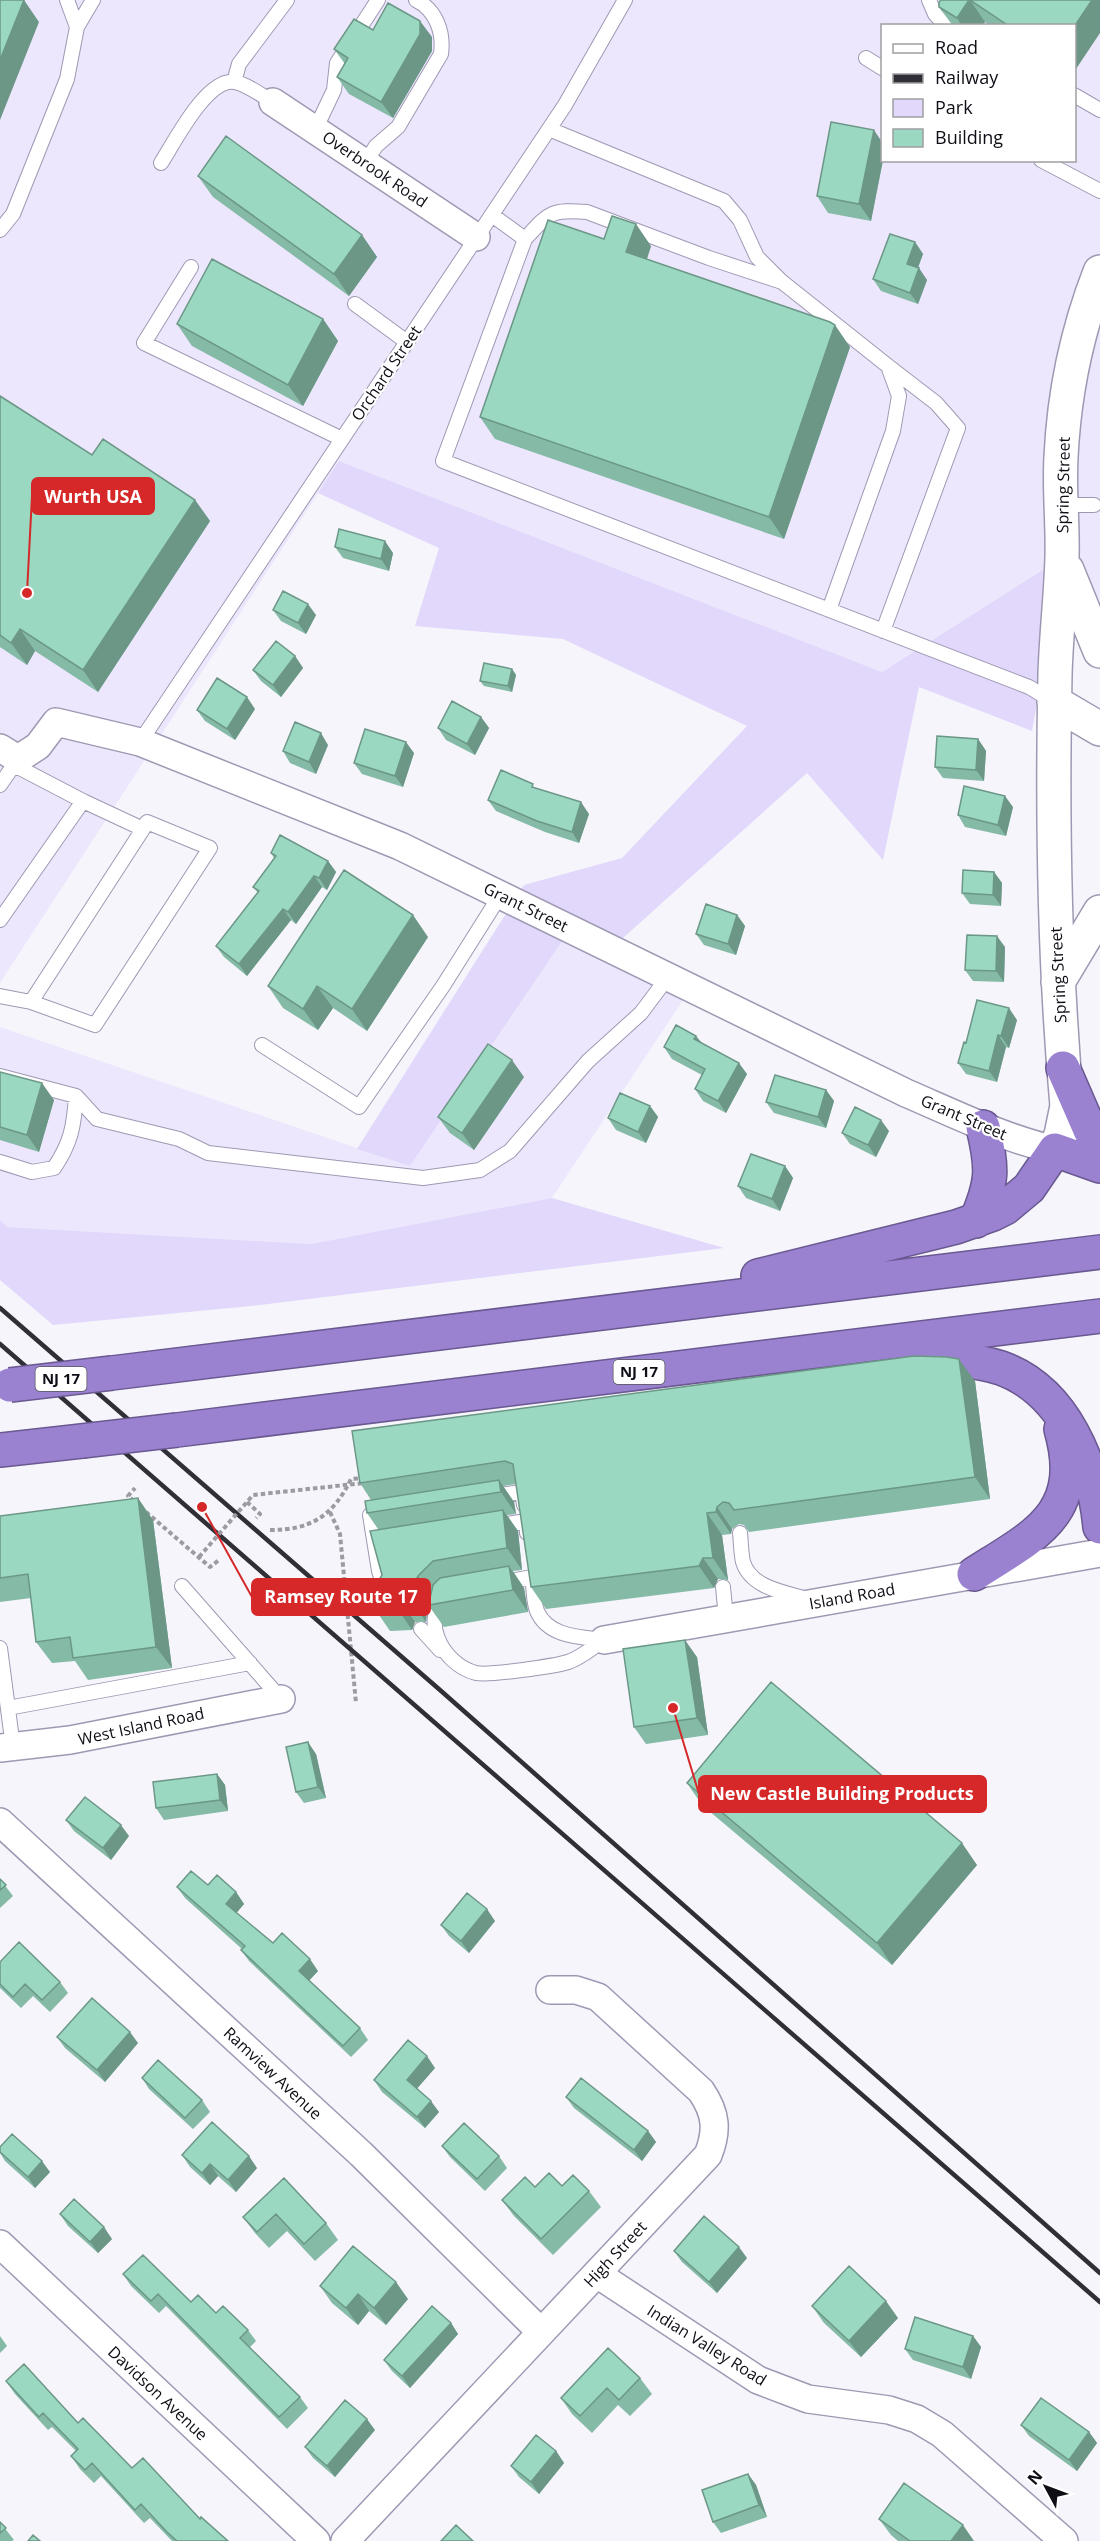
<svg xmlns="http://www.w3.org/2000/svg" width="1100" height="2541" font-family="'Open Sans',sans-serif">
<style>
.built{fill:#ede7fd;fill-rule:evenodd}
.green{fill:#e1d8fb}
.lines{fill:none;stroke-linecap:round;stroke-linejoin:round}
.lane-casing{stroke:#9f98b3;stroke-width:16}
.street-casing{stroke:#9f98b3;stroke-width:30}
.secondary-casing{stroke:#9f98b3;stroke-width:36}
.highway-casing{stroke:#695990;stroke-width:36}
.path{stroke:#9d9ba2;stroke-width:4;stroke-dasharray:4.5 3;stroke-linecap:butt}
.lane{stroke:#fff;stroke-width:14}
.street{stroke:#fff;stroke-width:27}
.secondary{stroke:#fff;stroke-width:33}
.highway{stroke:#9a82d1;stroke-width:33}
.rail{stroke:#302e36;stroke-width:4.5}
.highway-bridge-casing{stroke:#695990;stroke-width:36;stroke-linecap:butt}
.path-bridge{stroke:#9d9ba2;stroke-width:4;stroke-dasharray:4.5 3;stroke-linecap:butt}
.highway-bridge{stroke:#9a82d1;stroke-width:33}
.wall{fill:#84baa6}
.shaded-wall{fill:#6c9787}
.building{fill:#9ad8c1;stroke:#6c9787;stroke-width:1.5}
.labels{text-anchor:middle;stroke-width:4.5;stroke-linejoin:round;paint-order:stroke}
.shield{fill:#fff;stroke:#57565c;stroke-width:1.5}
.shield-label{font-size:15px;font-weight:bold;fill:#0f0d16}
.street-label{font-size:16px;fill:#0f0d16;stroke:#fff}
.leader{fill:none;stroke:#d62828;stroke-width:2}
.callout-dot{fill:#d62828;stroke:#fff;stroke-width:2}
.callout{fill:#d62828;stroke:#d62828;stroke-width:2}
.callout-label{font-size:18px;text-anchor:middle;font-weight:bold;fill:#fff}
</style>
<rect width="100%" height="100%" fill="#f6f5fb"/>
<path class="built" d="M0,0H1100V600L1062,557L882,672L339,461L0,983ZM882,26H1074V160H882Z
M567,934L683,1000L552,1198L311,1244L6,1227L0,1220V1027L410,1166Z"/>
<path class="green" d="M339,461L882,672L1063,557L1032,731L919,687L883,860L807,773L604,955L567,934L410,1166L357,1149L524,885L622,858L747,726L563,639L415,626L439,548L318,493Z
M552,1198L724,1248L260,1305L53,1325L0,1280V1220L7,1227L311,1244Z"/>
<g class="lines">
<g class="lane-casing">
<path id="lane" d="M929,0L935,14L946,26
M77,27L93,0
M866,58L882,68
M234,82L239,64L287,0
M1074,95L1100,110
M549,129L724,201L740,220L757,257L781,281L888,366L899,396L893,431L829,610
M315,130L334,90L337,63L378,0
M1041,160L1100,191
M161,163C174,143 207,77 235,82C247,84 262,96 273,102
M365,163L376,146L398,127L441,54C444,32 436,10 416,0
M492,215L525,239L443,461L1029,687L1054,702
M0,230L13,214L67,79L77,27L67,0
M525,239C549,213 550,209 587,212L709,258L779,281
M191,267L144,343L342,439
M355,304L407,342
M1062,505H1094
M883,631L958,428L936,403L888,366
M140,742L565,105L625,0
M0,785L18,759
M0,920L83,801L14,765
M0,996L31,1002L143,829L83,801
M31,1002L95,1025L210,848L147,822L143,829
M262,1045L359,1107L443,986L501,894
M0,1076L76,1096L97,1119L179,1139L208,1153L423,1178L480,1170L510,1151L588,1061L641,1013L668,977
M0,1162L32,1172L54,1168C71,1143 74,1126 76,1096
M492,1496L522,1492L524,1505
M384,1513L370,1515L379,1571L387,1594
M495,1526L526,1521L527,1533
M740,1533C741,1542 741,1553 743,1562C751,1588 784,1592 807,1599
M532,1577C534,1587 533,1601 537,1611C548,1637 580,1637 604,1640C593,1647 581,1658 568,1662C555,1666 488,1676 476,1673C441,1664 417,1615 451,1592Z
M182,1586L281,1699
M723,1587L726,1618
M421,1629L440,1650
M0,1648L13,1747
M8,1708L250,1663"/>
</g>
<g class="street-casing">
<path id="street" d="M273,102L476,237
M0,748L18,759L38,746L56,722L140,742L400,846L906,1093C955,1114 1003,1138 1055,1150
M604,1640L1100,1553
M0,1748L70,1740L281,1699
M0,1822L361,2154L541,2332
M0,2244L316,2541
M597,2274L758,2380L808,2399L889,2410L917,2419L942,2434L1064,2541
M345,2541L708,2155C718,2130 716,2113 701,2091L598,1997L576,1990H550"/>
</g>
<g class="secondary-casing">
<path id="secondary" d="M1067,570L1100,651
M1054,702L1100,729
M1058,982L1100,912
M1055,1150L1061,1135L1067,1106C1054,962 1052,819 1055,675C1056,636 1061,596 1062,557C1063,524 1059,490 1061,457C1064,394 1077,331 1100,272"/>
</g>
<g class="highway-casing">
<path id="highway" d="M1063,1068L1090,1130L1100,1148
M976,1221C993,1182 993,1168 983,1127
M758,1276L956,1227L993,1214L1005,1208L1029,1188L1055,1150L1100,1166
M915,1360C944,1359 973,1359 1001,1368C1065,1391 1094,1465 1100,1527
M112,1373L1100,1252
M177,1430L1100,1316
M0,1450L82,1441
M974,1574C1035,1535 1085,1514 1061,1429"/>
</g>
<path class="path" d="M134,1501L128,1496L135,1488
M247,1502L260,1514L256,1518
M146,1512L210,1567L219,1560
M330,1512L340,1534L356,1703
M270,1530C311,1530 333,1516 351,1479L364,1478"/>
<use href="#lane" class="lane"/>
<use href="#street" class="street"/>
<use href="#secondary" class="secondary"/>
<use href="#highway" class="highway"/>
<path class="rail" d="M0,1308L440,1690L1100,2273
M0,1344L1100,2302"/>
<g class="highway-bridge-casing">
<path id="highway-bridge" d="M10,1385L112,1373
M82,1441L177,1430"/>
</g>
<path class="path-bridge" d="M199,1557L253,1495L364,1483"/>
<use href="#highway-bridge" class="highway-bridge"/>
</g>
<path class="wall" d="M941,0H1100L1074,26H991L985,22L982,26H953L939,7Z
M373,30L432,37V51L393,118L349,94L337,77L345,64L334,49Z
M883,160L871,221L828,213L817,196Z
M198,176L362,235L377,257L349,296L213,197Z
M604,239L651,246L647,259L850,347L784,539L495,439L480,417Z
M915,242L923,254L918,268L927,280L918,304L881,291L873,279Z
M323,319L338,341L303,406L192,346L177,324Z
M0,396L92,455L195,500L210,521L98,692L35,651L27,665L0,647Z
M335,547L393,553L389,571L343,558Z
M273,610L316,615L306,634L281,621Z
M295,656L303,668L281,697L261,681L253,670Z
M512,669L516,675L512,692L484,686L480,681Z
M255,709L235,740L205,721L197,710Z
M481,717L489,728L475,755L446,740L438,728Z
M978,739L986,751L984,781L943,778L935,767Z
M328,745L316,774L290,763L283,751Z
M414,753L403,787L362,774L354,763Z
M488,800L589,814L579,843L545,832L496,811Z
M1013,807L1006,836L965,827L958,815Z
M271,853L328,861L336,872L327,890L322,887L296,924L291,920L247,976L224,957L216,946L258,893L253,887L274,858Z
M994,872L1002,883L1001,906L970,904L962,893Z
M737,915L745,926L736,955L704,945L696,934Z
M428,937L367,1031L333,1008L318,1030L283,1008L268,986Z
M1005,947L1004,982L973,981L965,970Z
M1017,1020L1009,1048L1006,1047L997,1082L966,1074L958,1063L966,1043Z
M696,1036L702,1043L747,1074L726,1113L703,1101L695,1089L702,1075L672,1059L664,1047Z
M0,1072L54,1100L39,1152L0,1140Z
M524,1077L474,1150L450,1133L438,1117Z
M826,1090L834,1101L826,1128L774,1113L766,1102Z
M650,1106L658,1117L646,1143L616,1130L608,1118Z
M889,1131L876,1157L850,1144L842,1133Z
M785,1166L793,1178L780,1211L746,1198L738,1186Z
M975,1381L990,1499L749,1532L744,1525L739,1524L732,1529L731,1534L722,1535L728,1580L718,1579L714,1588L546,1609L531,1587L516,1484L503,1486L514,1502L516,1514L507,1515L518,1531L522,1570L513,1571L524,1588L528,1612L444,1627L429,1606L427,1610L426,1622H415L412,1630L390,1631L375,1609L382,1575L378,1529L367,1513L371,1500L360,1483Z
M0,1516L153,1520L172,1668L88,1680L75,1661L52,1663L36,1642L31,1598L0,1602Z
M697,1657L708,1735L646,1744L634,1727Z
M316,1754L326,1798L304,1803L296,1792Z
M217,1774L225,1785L228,1811L164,1820L156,1808Z
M687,1783L977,1865L892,1965L702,1805Z
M66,1820L129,1836L111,1860L74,1831Z
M0,1879L13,1896L0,1908Z
M208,1885L236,1892L244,1904L236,1913L273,1943L318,1971L309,1980L360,2028L368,2040L351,2057L249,1961L241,1950L242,1949L185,1898L177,1887Z
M495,1921L469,1953L449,1936L441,1925Z
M0,1962L60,1982L68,1993L50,2012L33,1996L21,2008L0,1988Z
M57,2037L138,2043L105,2082L65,2048Z
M435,2068L417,2088L439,2112L425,2128L382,2092L374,2080Z
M142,2078L202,2100L210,2112L193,2129L149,2089Z
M566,2097L648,2131L656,2142L642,2161L574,2108Z
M442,2146L499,2156L507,2168L485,2191L450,2157Z
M0,2147L50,2172L35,2188L5,2161L0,2153Z
M182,2155L257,2168L236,2192L218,2176L210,2185L190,2167Z
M284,2178L326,2223L338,2240L315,2261L287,2231L269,2248L255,2233L243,2217Z
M562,2186L589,2191L601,2207L553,2255L514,2216L502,2200L535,2187Z
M60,2214L112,2239L98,2253L68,2226Z
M674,2251L747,2258L717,2293L682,2262Z
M123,2274L216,2313L248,2330L256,2341L249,2348L300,2397L308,2408L287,2429L166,2306L159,2313L131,2286Z
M320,2286L408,2299L386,2325L369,2311L358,2325L332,2303Z
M812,2306L898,2318L861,2357L824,2323Z
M451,2323L458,2334L410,2388L392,2371L384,2360Z
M0,2336L7,2346L0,2353Z
M973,2336L981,2347L971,2379L913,2360L905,2349Z
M640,2378L652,2394L630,2416L618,2405L592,2433L572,2414L561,2398Z
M6,2381L78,2423L132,2468L228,2541H172L150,2518L144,2523L101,2476L94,2483L80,2469L71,2456L76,2451L52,2427L48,2430L15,2394Z
M1021,2425L1089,2432L1097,2443L1077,2471L1029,2436Z
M375,2430L335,2477L313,2458L305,2447Z
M556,2451L564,2463L539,2494L519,2477L511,2466Z
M748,2474L756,2485L767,2517L721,2533L713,2522Z
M879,2519L974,2541H898L891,2535Z
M0,2522L14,2540L12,2541H0Z"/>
<path class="shaded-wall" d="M24,0L39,22L0,120V60Z
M970,0L985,22L982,26H962L957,18Z
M1092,0H1100V33L1074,72V27Z
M420,21L432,37V51L393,118L381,102Z
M874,130L882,142L883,160L871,221L859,204Z
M636,224L651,246L642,274L626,252Z
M362,235L377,257L349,296L334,274Z
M915,242L923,254L915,275L907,264Z
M919,268L927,280L918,304L910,293Z
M323,319L338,341L303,406L288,385Z
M835,325L850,347L784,539L769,517Z
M195,500L210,521L98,692L83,670Z
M385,541L393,553L389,571L381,559Z
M308,604L316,615L306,634L298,623Z
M20,629L35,651L27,665L11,643Z
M295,656L303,668L281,697L273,685Z
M512,669L516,675L512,692L508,686Z
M247,697L255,709L235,740L227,729Z
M481,717L489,728L475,755L467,744Z
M321,733L328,745L316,774L309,762Z
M978,739L986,751L984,781L976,770Z
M406,742L414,753L403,787L395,776Z
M1005,796L1013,807L1006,836L998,825Z
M581,802L589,814L579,843L572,832Z
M328,861L336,872L327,890L319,878Z
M994,872L1002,883L1001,906L993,895Z
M314,876L322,887L296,924L288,912Z
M283,909L291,920L247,976L239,964Z
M413,915L428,937L367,1031L352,1009Z
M737,915L745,926L736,955L728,944Z
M997,936L1005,947L1004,982L996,971Z
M317,986L333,1008L318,1030L303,1009Z
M1009,1008L1017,1020L1009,1048L1001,1036Z
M998,1035L1006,1047L997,1082L989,1071Z
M696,1036L704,1047L694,1039Z
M512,1060L524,1077L474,1150L462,1133Z
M739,1063L747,1074L726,1113L718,1101Z
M42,1083L54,1100L39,1152L27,1135Z
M826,1090L834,1101L826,1128L818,1117Z
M650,1106L658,1117L646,1143L638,1132Z
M881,1120L889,1131L876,1157L868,1145Z
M785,1166L793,1178L780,1211L772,1199Z
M959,1359L975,1381L990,1499L975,1477Z
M499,1480L514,1502L516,1514L501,1492Z
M138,1498L153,1520L172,1668L156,1647Z
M717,1507L732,1529L731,1534L716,1512Z
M503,1510L518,1531L522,1570L507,1548Z
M707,1513L722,1535L728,1580L713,1558Z
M703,1558L718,1579L714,1588L699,1566Z
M509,1566L524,1588L528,1612L513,1590Z
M418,1576L433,1598L427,1610L426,1622L411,1600L412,1588Z
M400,1600L415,1622L412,1630L397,1608Z
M685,1640L697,1657L708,1735L697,1718Z
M308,1742L316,1754L326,1798L318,1787Z
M217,1774L225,1785L228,1811L220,1800Z
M121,1825L129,1836L111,1860L103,1848Z
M962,1843L977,1865L892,1965L877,1943Z
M236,1892L244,1904L234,1916L226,1904Z
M487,1909L495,1921L469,1953L461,1941Z
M310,1959L318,1971L307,1983L299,1971Z
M130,2032L138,2043L105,2082L97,2070Z
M427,2056L435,2068L415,2091L407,2080Z
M431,2101L439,2112L425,2128L417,2117Z
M648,2131L656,2142L642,2161L634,2150Z
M249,2156L257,2168L236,2192L228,2180Z
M42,2161L50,2172L35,2188L28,2177Z
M210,2164L218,2176L210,2185L202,2173Z
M104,2227L112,2239L98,2253L90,2242Z
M739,2247L747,2258L717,2293L709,2282Z
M396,2282L408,2299L386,2325L374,2308Z
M358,2294L369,2311L358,2325L346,2308Z
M886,2301L898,2318L861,2357L849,2341Z
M451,2323L458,2334L410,2388L402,2376Z
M973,2336L981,2347L971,2379L963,2367Z
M367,2419L375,2430L335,2477L327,2466Z
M1089,2432L1097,2443L1077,2471L1069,2460Z
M556,2451L564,2463L539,2494L531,2482Z
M748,2474L756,2485L767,2517L759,2505Z
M963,2525L974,2541H951Z"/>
<path class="building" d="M0,0H24L0,60Z
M941,0H969L957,18L939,7V2Z
M970,0H1092L1074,27V26H1009Z
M388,3L420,21V34L381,102L337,77L348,58L334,49L354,19L373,30Z
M831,122L874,130L859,204L817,196Z
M226,136L362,235L334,274L198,176Z
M612,216L636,224L626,252L830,322L835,325L769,517L480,417L548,220L604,239Z
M890,234L915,242L907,264L919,268L910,293L873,279Z
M212,259L323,319L288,385L177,324Z
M0,396L92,455L103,439L195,500L83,670L20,629L11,643L0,635Z
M339,529L385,541L381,559L335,547Z
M283,591L308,604L298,623L273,610Z
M276,641L295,656L273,685L253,670Z
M484,663L512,669L508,686L480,681Z
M217,678L247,697L227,729L197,710Z
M452,701L481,717L467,744L438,728Z
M295,722L321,733L309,762L283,751Z
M365,729L406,742L395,776L354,763Z
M937,736L978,739L976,770L935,767Z
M501,770L533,784L532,787L581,802L572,832L537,821L488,800Z
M964,786L1005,796L998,825L958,815Z
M280,835L328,861L319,878L314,876L288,912L283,909L239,964L216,946L259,891L253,887L276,856L271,853Z
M344,870L413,915L352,1009L317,986L303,1009L268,986Z
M963,870L994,872L993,895L962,893Z
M706,904L737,915L728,944L696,934Z
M967,935L997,936L996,971L965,970Z
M977,1000L1009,1008L1001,1036L998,1035L989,1071L958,1063L964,1042L966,1043Z
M676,1025L696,1036L694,1039L739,1063L718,1101L695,1089L705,1069L664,1047Z
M488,1044L512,1060L462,1133L438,1117Z
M0,1072L42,1083L27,1135L0,1127Z
M775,1075L826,1090L818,1117L766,1102Z
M620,1093L650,1106L638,1132L608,1118Z
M855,1107L881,1120L868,1145L842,1133Z
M751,1154L785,1166L772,1199L738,1186Z
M914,1356L946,1357L959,1359L975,1477L734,1510L729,1503L723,1502L717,1507L716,1512L707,1513L713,1558H703L699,1566L531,1587L513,1464L505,1461L360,1483L352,1431Z
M499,1480L501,1492L367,1513L365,1501Z
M138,1498L156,1647L73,1658L70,1637L36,1642L28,1574L0,1578V1516Z
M503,1510L507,1548L433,1561L418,1576L412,1588L411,1600H400L397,1608L375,1609L373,1583L379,1580L382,1575L370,1531Z
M509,1566L513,1590L429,1605V1603L433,1585L440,1578Z
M685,1640L697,1718L634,1727L623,1649Z
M771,1682L962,1843L877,1943L687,1783Z
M308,1742L318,1787L296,1792L286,1747Z
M217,1774L220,1800L156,1808L153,1782Z
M85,1797L121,1825L103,1848L66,1820Z
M191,1871L208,1885L217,1875L236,1892L226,1904L273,1943L282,1933L310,1959L299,1971L360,2028L343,2046L241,1950L245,1946L177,1887Z
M0,1879L6,1885L0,1890Z
M467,1893L487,1909L461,1941L441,1925Z
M19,1942L60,1982L42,2000L25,1984L13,1997L0,1984V1962Z
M92,1998L130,2032L97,2070L57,2037Z
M408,2040L427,2056L407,2080L431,2101L417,2117L374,2080Z
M158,2060L202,2100L185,2118L142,2078Z
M581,2078L648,2131L634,2150L566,2097Z
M212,2122L249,2156L228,2180L210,2164L202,2173L182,2155Z
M464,2123L499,2156L477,2179L442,2146Z
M12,2134L42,2161L28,2177L0,2152V2147Z
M549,2173L562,2186L573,2175L589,2191L541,2239L502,2200L525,2177L535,2187Z
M284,2178L326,2223L304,2244L276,2214L257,2232L243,2217Z
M74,2199L104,2227L90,2242L60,2214Z
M704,2216L739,2247L709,2282L674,2251Z
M353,2246L396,2282L374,2308L358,2294L346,2308L320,2286Z
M143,2255L191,2302L198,2295L216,2313L223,2306L248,2330L240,2338L300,2397L279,2417L158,2294L151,2301L123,2274Z
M849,2266L886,2301L849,2341L812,2306Z
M432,2306L451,2323L402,2376L384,2360Z
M915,2317L973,2336L963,2367L905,2349Z
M608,2348L640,2378L619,2400L607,2388L580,2416L561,2398Z
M24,2364L78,2423L83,2418L132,2468L143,2458L200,2519L201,2517L228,2541H177L167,2532L141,2504L135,2510L92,2463L85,2470L71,2456L78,2449L43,2413L39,2417L6,2381Z
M1041,2398L1089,2432L1069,2460L1021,2425Z
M345,2400L367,2419L327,2466L305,2447Z
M536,2435L556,2451L531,2482L511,2466Z
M748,2474L759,2505L713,2522L702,2490Z
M904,2483L963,2525L951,2541H910L879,2519Z
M0,2522L6,2528L0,2533Z
M456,2525L473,2541H441Z
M33,2535L40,2541H28Z"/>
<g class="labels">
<g class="shield">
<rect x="613.5" y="1360" width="51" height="24" rx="4.5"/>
<rect x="35.5" y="1367" width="51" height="24" rx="4.5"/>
</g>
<g class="shield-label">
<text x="639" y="1377">NJ 17</text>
<text x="61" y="1384">NJ 17</text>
</g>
<g class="street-label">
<text transform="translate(375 169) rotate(34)" y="6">Overbrook Road</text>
<text transform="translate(386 373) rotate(-56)" y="6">Orchard Street</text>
<text transform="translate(1063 485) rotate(-89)" y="6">Spring Street</text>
<text transform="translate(526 907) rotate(26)" y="6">Grant Street</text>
<text transform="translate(1058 975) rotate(-93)" y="6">Spring Street</text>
<text transform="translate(964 1117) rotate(23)" y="6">Grant Street</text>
<text transform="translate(852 1596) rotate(-10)" y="6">Island Road</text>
<text transform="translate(141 1726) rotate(-12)" y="6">West Island Road</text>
<text transform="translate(273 2073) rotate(43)" y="6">Ramview Avenue</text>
<text transform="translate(615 2254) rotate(-47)" y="6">High Street</text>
<text transform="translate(707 2345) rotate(32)" y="6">Indian Valley Road</text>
<text transform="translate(158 2393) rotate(43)" y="6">Davidson Avenue</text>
</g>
</g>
<path class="leader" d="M27 593L32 496M202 1507L252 1597M673 1708L699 1794"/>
<g class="callout-dot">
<circle cx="27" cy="593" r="6"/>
<circle cx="202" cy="1507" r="6"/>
<circle cx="673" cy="1708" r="6"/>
</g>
<g class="callout">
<rect x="32" y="478" width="122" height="36" rx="6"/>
<rect x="252" y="1579" width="178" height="36" rx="6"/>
<rect x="699" y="1776" width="287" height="36" rx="6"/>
</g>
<g class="callout-label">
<text x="93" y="503">Wurth USA</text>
<text x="341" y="1603">Ramsey Route 17</text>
<text x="842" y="1800">New Castle Building Products</text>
</g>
<rect x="881" y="24" width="195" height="138" fill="#ffffff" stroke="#9f9ea2" stroke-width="1.5"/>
<rect x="893" y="44" width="30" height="9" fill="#ffffff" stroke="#9f9ea2" stroke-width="1.5"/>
<text x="935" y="54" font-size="18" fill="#0f0d16">Road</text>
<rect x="893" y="74" width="30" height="9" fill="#302e36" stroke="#9f9ea2" stroke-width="1.5"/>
<text x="935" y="84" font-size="18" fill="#0f0d16">Railway</text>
<rect x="893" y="99" width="30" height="18" fill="#e1d8fb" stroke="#9f9ea2" stroke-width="1.5"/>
<text x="935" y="114" font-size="18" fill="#0f0d16">Park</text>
<rect x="893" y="129" width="30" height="18" fill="#9ad8c1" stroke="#9f9ea2" stroke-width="1.5"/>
<text x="935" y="144" font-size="18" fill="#0f0d16">Building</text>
<g transform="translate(1046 2487) rotate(311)" stroke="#ffffff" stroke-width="4.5" paint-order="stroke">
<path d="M0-4.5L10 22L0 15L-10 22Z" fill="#0f0d16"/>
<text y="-9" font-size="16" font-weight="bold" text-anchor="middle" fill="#0f0d16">N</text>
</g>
</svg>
